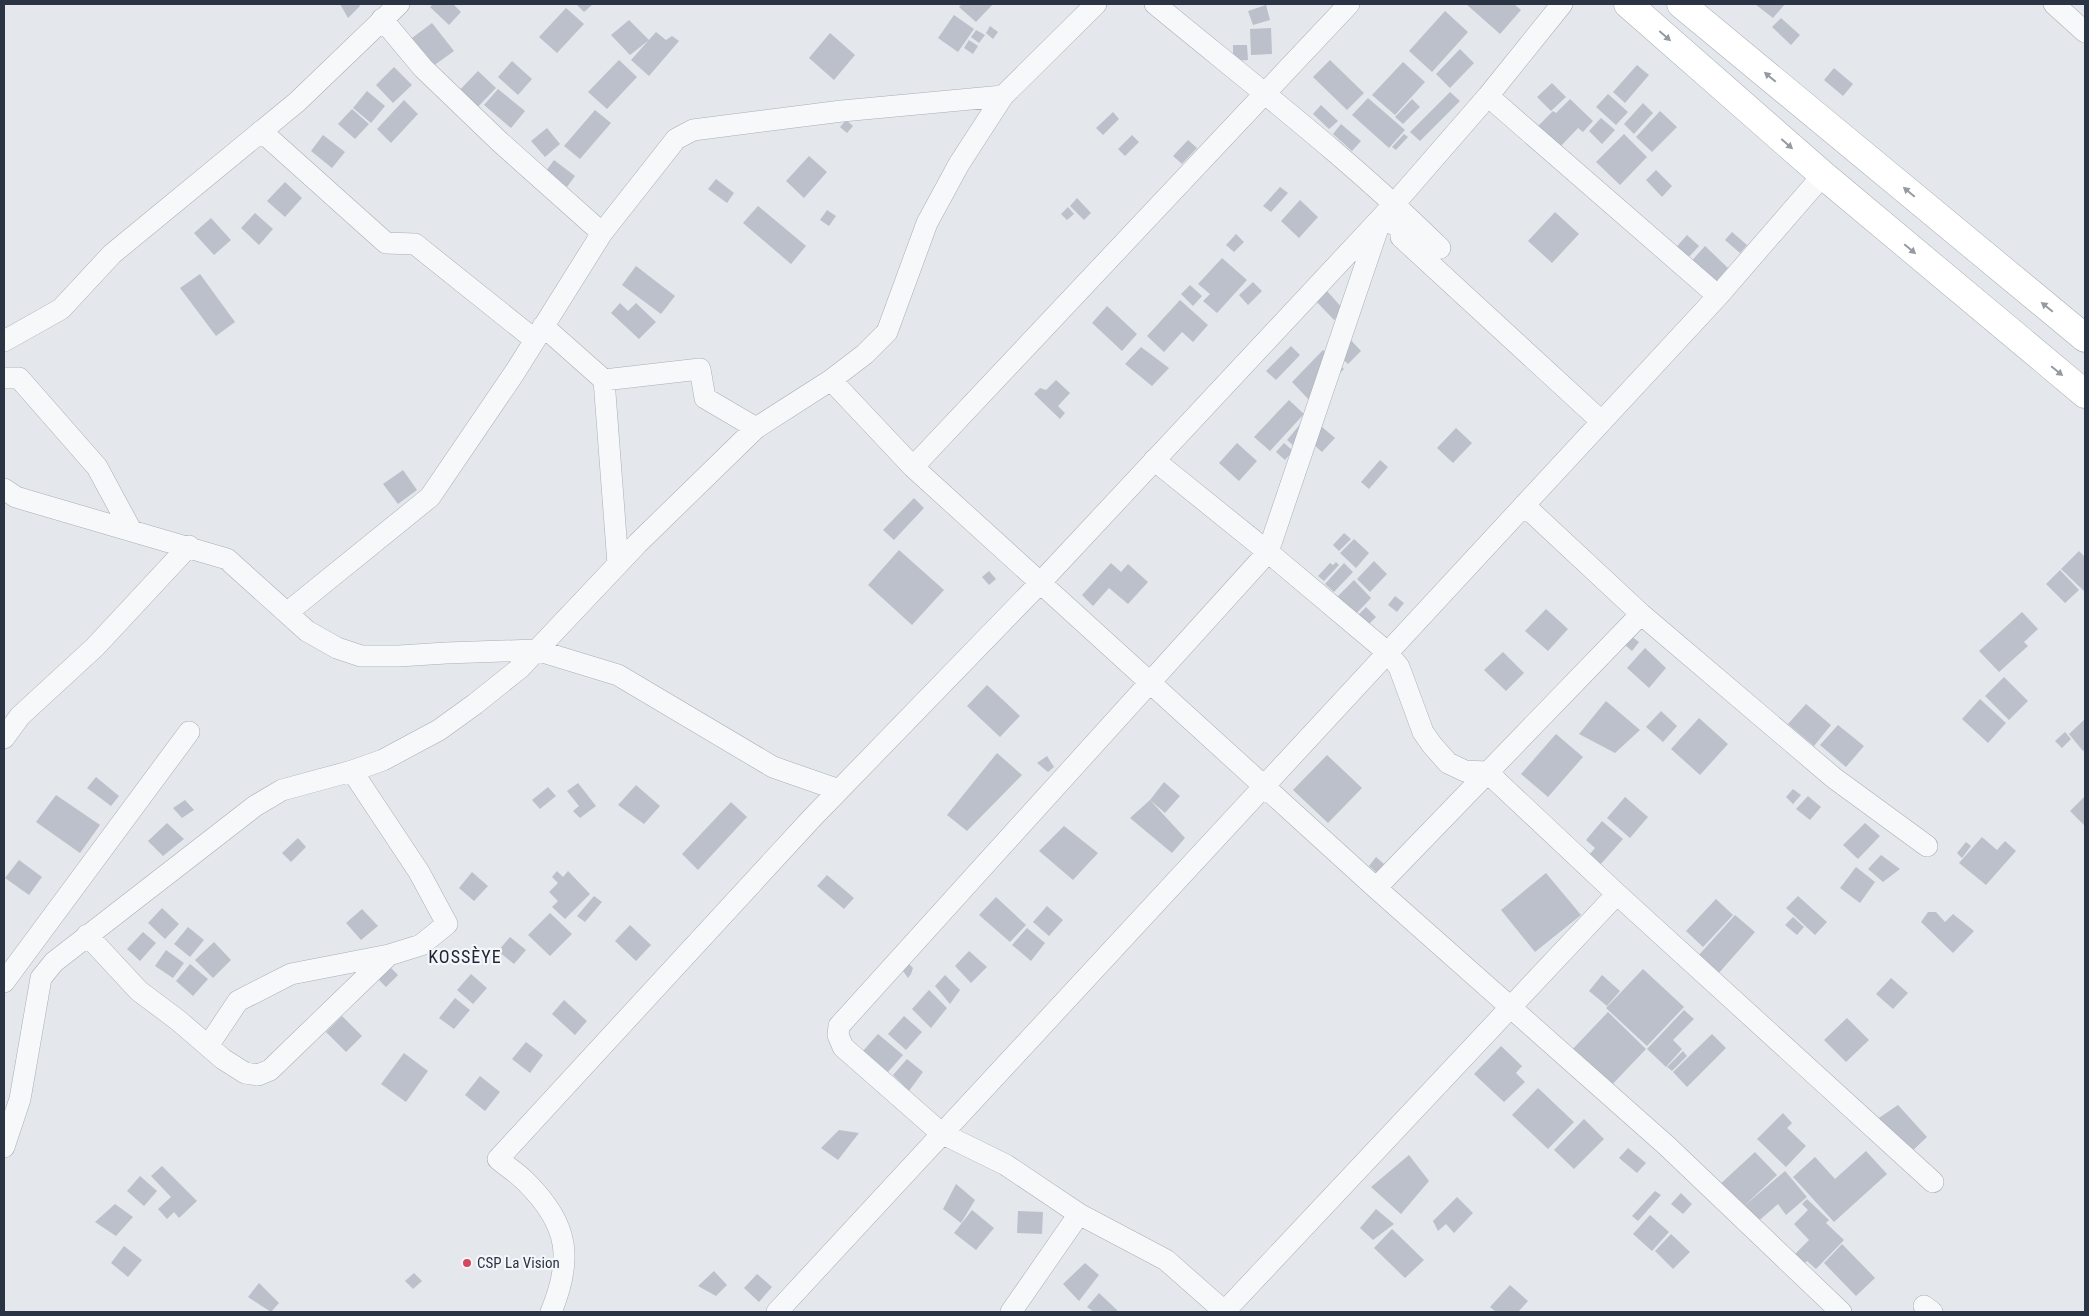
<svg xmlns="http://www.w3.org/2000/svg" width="2089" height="1316" font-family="'Roboto Condensed',sans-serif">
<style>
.building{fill:#bbc0ca}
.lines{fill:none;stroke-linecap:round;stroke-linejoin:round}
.street-casing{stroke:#a9aeb7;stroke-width:22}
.secondary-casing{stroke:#a9aeb7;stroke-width:29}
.street{stroke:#f7f8fa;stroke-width:21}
.secondary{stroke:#fff;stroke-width:28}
.oneway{fill:#959aa2}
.poi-dot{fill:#d1495b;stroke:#f4f6f9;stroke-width:2}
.labels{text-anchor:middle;stroke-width:4.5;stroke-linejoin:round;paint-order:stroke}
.poi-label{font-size:15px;fill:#2b3445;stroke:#f4f6f9;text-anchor:start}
.quarter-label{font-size:18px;letter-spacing:1px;fill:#1d2536;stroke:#f4f6f9}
</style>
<rect width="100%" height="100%" fill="#e4e7ec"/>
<path class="building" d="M340,4H359L360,6L348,18Z
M433,4H453L461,12L449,25L430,7Z
M576,4H593L584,12Z
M962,4H993L976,22L959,7Z
M1466,4H1514L1521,10L1500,34Z
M1755,4H1785L1773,18Z
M1266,5L1270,20L1253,25L1248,11Z
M566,8L584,24L557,53L539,37Z
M1445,11L1468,32L1432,72L1409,51Z
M954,15L974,29L958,52L938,38Z
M1781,18L1800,35L1791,45L1772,27Z
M629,20L649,40L630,55L611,35Z
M432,23L454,51L429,69L408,41Z
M990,26L998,32L993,39L986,33Z
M1271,28L1272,54L1251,55L1250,29Z
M976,30L985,35L979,43L971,37Z
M656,32L666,40L672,36L679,41L649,76L631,60Z
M830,33L855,55L834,80L809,58Z
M969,40L978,46L973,54L964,48Z
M1233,45H1247L1248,60L1233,61Z
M1460,49L1474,63L1450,88L1436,74Z
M619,60L637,77L607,109L588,92Z
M1330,60L1364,93L1347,110L1313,77Z
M512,61L532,79L518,95L498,77Z
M1403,62L1425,82L1395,115L1372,95Z
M1637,65L1649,75L1625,103L1613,92Z
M394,67L412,85L393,103L376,85Z
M1834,68L1853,84L1843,96L1824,80Z
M478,71L496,88L472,113L454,96Z
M1552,83L1566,97L1551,111L1537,97Z
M498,89L525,111L511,128L484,105Z
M367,91L385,106L371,123L353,108Z
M1450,92L1460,101L1420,141L1410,132Z
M1608,94L1628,112L1616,125L1596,107Z
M1368,98L1405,130L1389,148L1352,115Z
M1412,99L1420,107L1403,124L1395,117Z
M1570,99L1593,121L1583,132L1578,128L1560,147L1538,126L1553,111L1556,113Z
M404,100L418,114L391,143L377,129Z
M1643,103L1653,113L1634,134L1624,124Z
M1321,105L1338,121L1329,129L1313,114Z
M352,109L369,124L355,139L338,124Z
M595,110L611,123L580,159L564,146Z
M1660,111L1677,127L1652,152L1636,137Z
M1113,112L1119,119L1103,135L1096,128Z
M1601,118L1615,130L1602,144L1589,131Z
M846,120L853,126L847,133L840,127Z
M1341,124L1361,141L1352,151L1333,134Z
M547,128L560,144L545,157L531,141Z
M1404,134L1408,137L1396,150L1392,147Z
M1624,134L1647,157L1620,185L1596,162Z
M323,135L345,152L332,168L311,151Z
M1132,135L1139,142L1125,156L1118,149Z
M1188,140L1197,148L1182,164L1173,156Z
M809,156L827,172L804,198L786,181Z
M554,160L575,176L567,187L546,171Z
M1656,170L1672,186L1662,197L1646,180Z
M716,179L734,193L727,203L708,189Z
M285,182L302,198L285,217L267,201Z
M1280,187L1288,193L1271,212L1263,206Z
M1077,198L1091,213L1084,220L1070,206Z
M1300,200L1318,217L1299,238L1281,221Z
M758,206L806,246L791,264L743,223Z
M1068,207L1074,214L1067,220L1061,214Z
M827,210L836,216L829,226L820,220Z
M1555,212L1579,234L1552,263L1528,241Z
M255,213L273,229L259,245L241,228Z
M211,218L231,240L214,255L194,233Z
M1732,232L1747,245L1740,253L1725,240Z
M1236,234L1244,242L1234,252L1226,245Z
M1687,235L1699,246L1684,262L1672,252Z
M1705,246L1728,268L1712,286L1688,265Z
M1222,258L1247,280L1217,313L1203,301L1210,294L1198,284Z
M636,266L675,296L661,314L622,285Z
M200,274L235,322L216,336L180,288Z
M1253,282L1262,291L1248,305L1239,295Z
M1190,285L1202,296L1193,306L1181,294Z
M1327,291L1344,310L1334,320L1316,301Z
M1180,300L1208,325L1193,342L1182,332L1164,352L1147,336Z
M620,303L628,311L636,303L656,322L639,339L611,313Z
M1107,306L1137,334L1122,351L1092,323Z
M1347,336L1361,351L1348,364L1333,350Z
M1291,346L1300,355L1276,380L1266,371Z
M1141,347L1169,368L1152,386L1125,364Z
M1323,350L1344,369L1311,402L1292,382Z
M1056,380L1070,393L1058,406L1065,413L1060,419L1034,394L1040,388L1046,390Z
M1289,400L1304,414L1270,451L1254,437Z
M1308,415L1335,438L1322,452L1313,444L1304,455L1287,440Z
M1456,428L1472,443L1453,463L1437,448Z
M1237,443L1257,461L1239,481L1219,463Z
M1284,443L1293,451L1285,460L1276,452Z
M1380,460L1388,467L1369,489L1361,482Z
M403,470L417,490L398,504L383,484Z
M914,498L924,508L894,540L883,530Z
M1344,533L1351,539L1339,551L1333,545Z
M1354,539L1369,553L1356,568L1340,553Z
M899,550L944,590L912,625L868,585Z
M2079,551L2085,557L2084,591L2061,569Z
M1374,561L1387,574L1370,592L1357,579Z
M1336,562L1339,565L1324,581L1318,576L1330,563L1333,565Z
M1111,563L1121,572L1128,564L1148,582L1128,604L1109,588L1093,606L1082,595Z
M1344,563L1353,572L1334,592L1325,584Z
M2060,570L2079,590L2065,603L2046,584Z
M989,571L996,579L989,585L982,577Z
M1354,580L1371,598L1355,615L1337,597Z
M1395,596L1404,603L1397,612L1388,605Z
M1366,607L1376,617L1367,626L1357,616Z
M1546,609L1568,629L1548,651L1525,631Z
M2022,612L2038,629L2024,642L2028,646L1999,672L1979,651Z
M1631,636L1639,642L1632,651L1625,645Z
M1645,648L1666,668L1649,688L1627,668Z
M1503,652L1524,673L1506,691L1484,670Z
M2004,677L2028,701L2009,720L1985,696Z
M987,685L1020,716L1000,737L967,706Z
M1980,699L2006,723L1988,743L1962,719Z
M1606,701L1640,730L1615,753L1579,734Z
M1806,704L1831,725L1814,746L1788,724Z
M1661,711L1677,726L1663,742L1646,727Z
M1699,718L1728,744L1700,775L1671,749Z
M2085,719V749L2083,751L2069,734Z
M1838,725L1864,746L1846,767L1820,745Z
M2065,732L2071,739L2062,748L2055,741Z
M1556,734L1583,757L1548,797L1521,774Z
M997,753L1022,775L967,831L947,815Z
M1327,755L1362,788L1328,823L1293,790Z
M1047,756L1054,767L1048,772L1037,763Z
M96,777L119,796L111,806L87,788Z
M1164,782L1180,796L1165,813L1150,800L1185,838L1172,853L1130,818L1150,800Z
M578,783L596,806L580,818L573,811L579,806L567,791Z
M636,785L660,806L644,824L618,805Z
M548,787L556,796L540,809L532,800Z
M1793,789L1801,795L1793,804L1786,797Z
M56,795L100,825L80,853L36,822Z
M1808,796L1821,807L1810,820L1796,809Z
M2085,796V826L2070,811Z
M1625,797L1648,817L1630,838L1607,818Z
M185,800L194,810L182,818L173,808Z
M731,802L747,817L698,870L682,854Z
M1602,821L1623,839L1600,865L1589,855L1595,848L1586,840Z
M167,823L184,839L163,856L148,841Z
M1865,823L1880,836L1858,859L1843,845Z
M1064,826L1098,853L1073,880L1039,851Z
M1982,837L1997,850L2005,841L2016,851L1986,885L1959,863Z
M298,838L306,847L291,862L282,853Z
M1966,842L1971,846L1962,858L1957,853Z
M1881,855L1900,869L1883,882L1868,869Z
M1376,857L1384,864L1377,873L1369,866Z
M19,860L42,877L29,895L5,878Z
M1856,867L1875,882L1860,903L1840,888Z
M557,871L563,877L568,871L590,894L565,919L552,907L558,901L549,892L558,883L552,877Z
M472,872L488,886L474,901L459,888Z
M1546,873L1581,915L1535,952L1501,910Z
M827,875L854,898L844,909L817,886Z
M594,896L602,902L585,922L577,916Z
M1798,896L1827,922L1815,935L1786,908Z
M996,897L1026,925L1010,942L979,915Z
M1716,899L1733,915L1703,947L1686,931Z
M1047,906L1063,920L1049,936L1033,922Z
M162,908L179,924L165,939L148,923Z
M362,909L378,926L361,940L346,923Z
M1928,912H1936L1945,922L1953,914L1974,931L1953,953L1921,922Z
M550,913L572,934L550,956L528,935Z
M1735,915L1755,932L1718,974L1698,956Z
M1793,917L1804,927L1797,935L1785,925Z
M630,925L651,945L636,961L615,941Z
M188,927L204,940L190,957L174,944Z
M1027,928L1045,943L1031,961L1012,945Z
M143,932L156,943L140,961L127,949Z
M510,937L526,950L514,964L498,951Z
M214,942L231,960L213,978L195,960Z
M166,950L184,963L173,978L155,966Z
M969,951L987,967L971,983L955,966Z
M190,964L208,979L193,996L176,981Z
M909,964L913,968L911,974L908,978L903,971Z
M390,967L398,975L386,987L378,979Z
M1643,969L1684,1007L1647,1046L1606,1008Z
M471,974L487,988L473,1004L457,990Z
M945,975L960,990L950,1004L935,986Z
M1602,975L1620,991L1607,1006L1589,991Z
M1891,978L1908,993L1893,1009L1876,994Z
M929,990L947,1008L931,1028L912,1009Z
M455,998L470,1010L454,1029L439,1018Z
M564,1000L587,1021L575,1035L552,1014Z
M1684,1010L1694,1019L1673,1040L1682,1049L1666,1067L1647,1049Z
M1608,1012L1646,1049L1607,1090L1569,1053Z
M342,1016L362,1036L346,1052L326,1032Z
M904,1016L922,1032L906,1050L888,1034Z
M1847,1018L1869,1040L1846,1062L1824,1040Z
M878,1034L903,1055L888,1072L863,1051Z
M1712,1034L1726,1048L1687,1087L1673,1072Z
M526,1042L543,1055L530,1073L512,1059Z
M1501,1046L1522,1066L1516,1073L1525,1082L1504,1102L1474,1074Z
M1683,1051L1687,1056L1672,1071L1667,1067Z
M404,1053L428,1071L406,1102L381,1084Z
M907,1059L923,1072L909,1091L893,1075Z
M480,1076L500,1092L485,1111L465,1095Z
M1538,1088L1574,1122L1548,1149L1512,1115Z
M1898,1105L1927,1137L1909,1154L1873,1122Z
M1783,1113L1792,1123L1787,1128L1806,1146L1786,1167L1757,1139Z
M1584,1119L1604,1139L1574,1169L1554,1150Z
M839,1130L859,1133L838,1160L821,1148Z
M1628,1148L1646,1163L1637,1173L1619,1158Z
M1866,1151L1887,1174L1834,1222L1793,1177L1815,1157L1835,1179Z
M1755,1152L1777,1175L1743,1207L1785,1171L1807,1197L1786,1215L1778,1204L1754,1225L1717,1187Z
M1409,1155L1429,1181L1401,1214L1371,1187Z
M162,1166L197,1201L179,1218L174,1212L167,1219L158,1209L171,1197L151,1176Z
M140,1176L157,1191L144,1206L127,1191Z
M956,1184L975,1200L961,1223L943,1209Z
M1655,1191L1661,1195L1638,1221L1632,1216Z
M1681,1193L1692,1204L1683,1214L1671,1204Z
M1457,1197L1473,1213L1454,1233L1446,1224L1438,1231L1433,1221Z
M1807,1199L1829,1220L1826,1223L1844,1240L1816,1269L1807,1261L1800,1267L1791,1258L1814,1235L1809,1240L1794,1224L1808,1210L1802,1204Z
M115,1204L133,1217L116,1236L95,1222Z
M1376,1209L1394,1224L1373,1240L1360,1228Z
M972,1210L994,1228L976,1250L954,1233Z
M1018,1211L1043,1212L1042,1234L1017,1233Z
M1650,1215L1669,1232L1652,1251L1633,1234Z
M1392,1229L1424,1260L1405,1278L1374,1248Z
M1671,1234L1690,1252L1673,1269L1655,1251Z
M1842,1244L1875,1278L1856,1296L1824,1263Z
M124,1246L142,1260L128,1277L111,1263Z
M1085,1263L1099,1275L1079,1301L1063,1284Z
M714,1271L727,1285L716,1296L698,1286Z
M414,1273L422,1281L413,1289L405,1281Z
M757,1274L772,1287L759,1302L744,1288Z
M259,1283L279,1303L271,1312L248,1297Z
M1510,1285L1528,1301L1518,1312H1496L1490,1307Z
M1099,1293L1118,1311L1115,1312H1094L1087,1307Z"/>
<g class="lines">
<g class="street-casing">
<path id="street" d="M1155,4C1252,84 1351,160 1440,248L1381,218
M2054,4L2085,32
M382,19L423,68L500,142L602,233
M1488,96L1718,296
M261,131L386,243L415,244L535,340
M1401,237L1601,421
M543,326L604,380L618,564
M4,341L61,309L112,254L297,102L399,4
M4,378H19L97,467L131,530
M604,380L700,369L705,398L756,428
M831,380L913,467L1376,888L1667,1146L1841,1312
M1154,460L1268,552L1387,652L1399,667L1423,732L1432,745L1448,763L1465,771L1487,772L1617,894L1933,1182
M913,467L1349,4
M4,489L16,497L36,503L227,559L307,631L337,648L361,656H399L446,653L536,650L618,675L773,767L839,790
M1524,505L1641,614L1834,778L1927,846
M288,612L430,497L515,372L602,233L676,139L693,130L842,111L1003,96
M4,738L20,716L95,647L189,546
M1376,888L1641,614
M87,935L139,991L179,1021L223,1059L245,1073L258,1075L270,1070L389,955L421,945L447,924L419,872L352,771
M4,982L189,732
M208,1046L238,1001L291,974L389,955
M4,1147L20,1099L41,978L54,962L255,806L282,790L352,771L383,760L439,730L475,704L520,668L638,543L756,428L831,380L865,354L887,332L927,223L959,164L1003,96L1096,4
M1079,1214L1166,1260L1225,1312
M1924,1306L1932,1312
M551,1312C573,1259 569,1225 527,1183C519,1174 507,1167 498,1159L813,817L1040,583L1395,203L1488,96L1562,4
M777,1312L1718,296L1823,175
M1011,1312L1079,1214L1006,1165L941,1133L843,1047L838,1035L839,1026L1268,552L1379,225
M1224,1312L1617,894"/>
</g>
<g class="secondary-casing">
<path id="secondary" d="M1628,4L1823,175L2085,394
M1681,4L2085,338"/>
</g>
<use href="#street" class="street"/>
<use href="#secondary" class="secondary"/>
</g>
<defs><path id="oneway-solid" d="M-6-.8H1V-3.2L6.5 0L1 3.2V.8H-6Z" transform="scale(1.25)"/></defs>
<g class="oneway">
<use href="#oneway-solid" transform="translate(1665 36) rotate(41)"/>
<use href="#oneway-solid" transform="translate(1770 77) rotate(-140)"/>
<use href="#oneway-solid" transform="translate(1787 144) rotate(41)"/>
<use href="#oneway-solid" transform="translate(1909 192) rotate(-140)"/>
<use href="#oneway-solid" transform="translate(1910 249) rotate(40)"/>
<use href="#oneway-solid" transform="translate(2047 307) rotate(-141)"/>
<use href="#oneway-solid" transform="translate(2057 371) rotate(39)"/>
</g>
<circle class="poi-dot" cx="467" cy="1263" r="5"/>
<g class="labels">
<g class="poi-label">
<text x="477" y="1268">CSP La Vision</text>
</g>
<g class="quarter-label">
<text x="465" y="963">KOSSÈYE</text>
</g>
</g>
<rect width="2089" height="1316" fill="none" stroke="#2b3445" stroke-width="10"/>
</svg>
